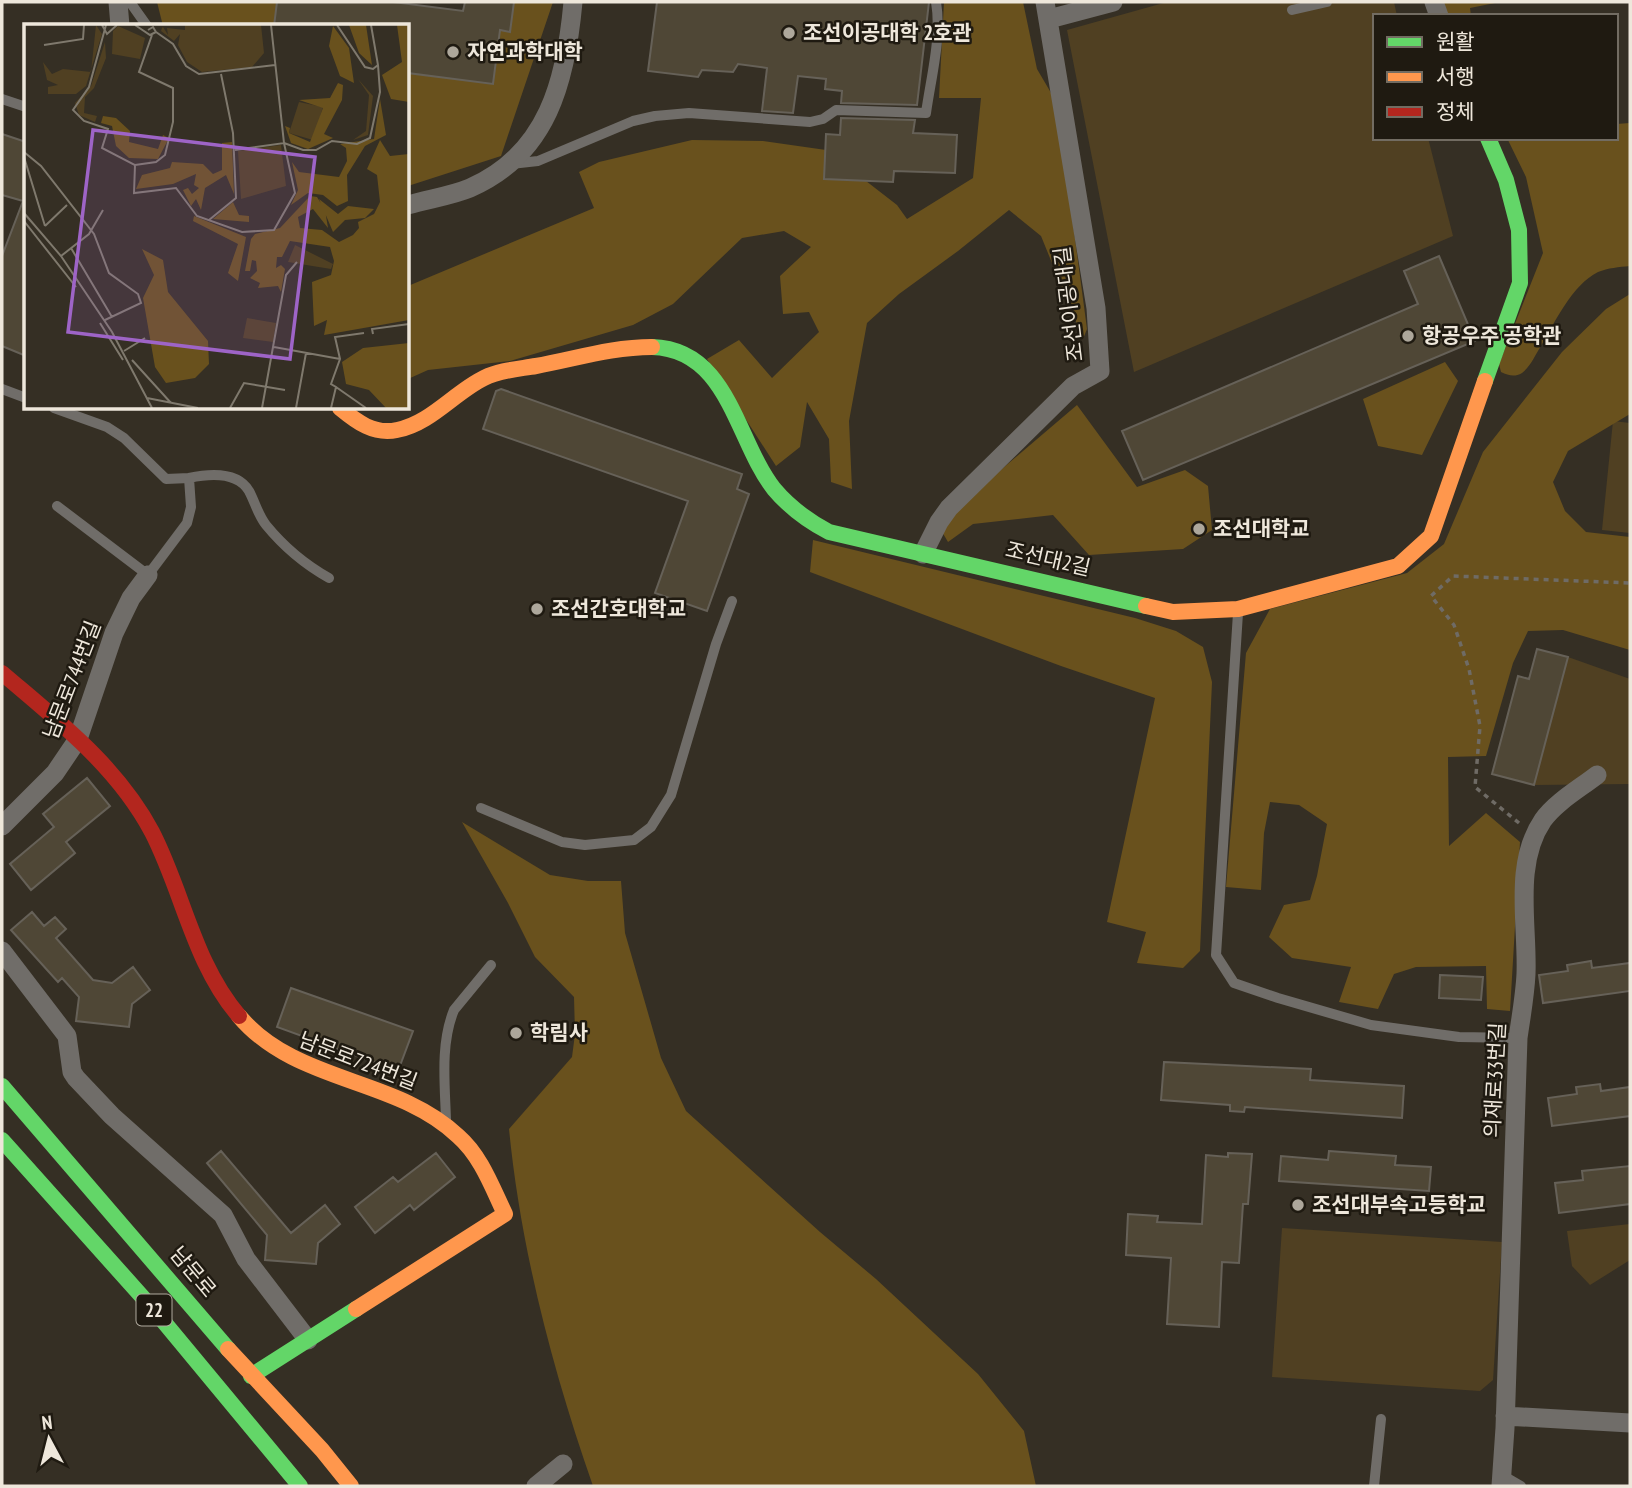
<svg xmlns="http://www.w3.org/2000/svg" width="1632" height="1488" font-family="'PT Sans Narrow','Noto Sans KR',sans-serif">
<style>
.green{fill:#504022}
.forest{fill:#69511d}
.building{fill:#4f4736;stroke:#666158;stroke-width:2}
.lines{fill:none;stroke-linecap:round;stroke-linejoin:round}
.path{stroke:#6f6b65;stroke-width:3.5;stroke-dasharray:5 5;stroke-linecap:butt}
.lane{stroke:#706d69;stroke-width:10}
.street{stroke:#706d69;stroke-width:19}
.fast{stroke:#63d668;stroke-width:16}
.slow{stroke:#ff974d;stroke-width:16}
.jam{stroke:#b3261e;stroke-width:16}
.poi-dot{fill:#ada79b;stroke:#1f1a11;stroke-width:2.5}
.labels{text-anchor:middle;stroke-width:5;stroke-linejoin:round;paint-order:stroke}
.shield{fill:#1f1a11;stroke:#b0aa9e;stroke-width:2}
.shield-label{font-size:19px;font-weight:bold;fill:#eee7db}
.poi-label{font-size:21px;font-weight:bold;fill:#eee7db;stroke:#1f1a11;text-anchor:start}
.street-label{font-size:21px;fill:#eee7db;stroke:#1f1a11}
.inset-road{fill:none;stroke:#7f796d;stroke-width:2}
.view{fill:#9e64c7;fill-opacity:0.15;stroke:#9e64c7;stroke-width:3.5}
.inset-edge{fill:none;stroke:#eee7db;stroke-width:3.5}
</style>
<rect width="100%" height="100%" fill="#352f24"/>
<path class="green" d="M1167,2H1394L1397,16H1375V138H1428L1453,236L1134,372L1067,30Z
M1613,421L1630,423V533L1602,530Z
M1568,657L1630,679V784L1534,785Z
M1630,1224V1260L1590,1285L1572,1266L1567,1231Z
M1282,1228L1502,1242L1493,1380L1480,1391L1272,1377Z"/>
<path class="forest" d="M157,2H277L274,26H163Z
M514,2H553L501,156L408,186V73L493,84L500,30L510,31Z
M944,2H1023L1037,69L1057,103L1087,329L1083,339L1041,236L1009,210L958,251L899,294L867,323L849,421L852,489L831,482L829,439L807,402L800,447L776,466L707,359L739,340L772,378L819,332L809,312L783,314L780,276L811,247L784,231L742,238L673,304L633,325L510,361L428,370L408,379V286L594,208L579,172L599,162L692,140L763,141L826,150L897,205L907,219L973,178L981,98H939Z
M1440,2H1500L1470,8L1471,16H1449Z
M1630,123V266C1619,267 1608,268 1598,272C1572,285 1555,322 1541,346C1535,355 1531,366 1522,373C1515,377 1509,376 1501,372L1499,364L1543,253L1526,177L1507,138H1616V124Z
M1630,294V414L1568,451L1553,482L1565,511L1586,532L1630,537V650L1563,630L1528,631L1513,663L1486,756L1448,757L1449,846L1486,813L1520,842L1510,1011L1487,1009L1486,966L1416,967L1394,974L1378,1009L1339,1002L1351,967L1292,958L1269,937L1284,905L1310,900L1317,876L1327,824L1299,805L1270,802L1264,833L1261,890L1226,887L1246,653L1270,609L1407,573L1444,544L1483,452L1562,352L1606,309Z
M1445,362L1458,381L1422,455L1378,446L1363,399Z
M1077,405L1137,487L1185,470L1208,486L1212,530L1183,549L1089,555L1053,515L973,524L948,542L941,530L969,497Z
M813,540L1135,618L1176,631L1203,647L1212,682L1200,951L1183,968L1137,963L1146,932L1107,922L1155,698L1061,666L810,572Z
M462,822L550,875L588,881H621L625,933L661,1058L686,1111L820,1232L876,1279L978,1374L1024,1431L1036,1486H593C553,1371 521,1251 509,1129L572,1057L575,1034L574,997L535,957L508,903Z"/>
<path class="building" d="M277,2H393L463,11L465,2H514L510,32L500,30L493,84L408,73V26H274Z
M657,2H929L917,105L841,103L842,91L825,89L826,79L798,76L793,113L762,111L767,68L738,64L733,72L702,70L698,77L648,71Z
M841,118L915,120L913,133L957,135L955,173L894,171L893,182L824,179L826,134L840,135Z
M2,134L26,142V356L2,346V256L23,201L2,195Z
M1439,256L1475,341L1143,480L1122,431L1418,304L1404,271Z
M501,389L742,474L737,489L749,494L707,611L655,593L688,501L483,429L496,391Z
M1537,649L1568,657L1534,785L1492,774L1518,676L1529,679Z
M87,778L110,806L66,842L75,853L31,890L10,864L54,827L43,814Z
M32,912L44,926L55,917L66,929L56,938L93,980L112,983L133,967L150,990L132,1004L129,1027L76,1021L79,997L62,978L58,982L11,930Z
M1591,961L1592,968L1630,963V991L1543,1003L1539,975L1568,971L1567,965Z
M1440,975L1483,977L1481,1000L1439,998Z
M291,988L413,1031L398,1071L277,1027Z
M1164,1062L1311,1069L1310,1080L1404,1086L1402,1118L1245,1107L1244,1112L1230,1111V1105L1161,1100Z
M1600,1084L1601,1091L1630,1087V1116L1552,1126L1548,1098L1577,1094L1576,1087Z
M221,1151L291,1233L325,1205L340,1224L318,1243L316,1264L265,1260L267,1235L207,1163Z
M1329,1151L1396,1156L1395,1165L1431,1167L1429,1191L1279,1181L1281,1156L1328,1160Z
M436,1153L455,1177L414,1210L410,1205L375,1233L355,1207L393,1177L398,1182Z
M1228,1153L1252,1154L1248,1204H1243L1239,1263L1222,1262L1219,1327L1167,1324L1171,1258L1126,1255L1128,1214L1158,1216L1157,1222L1202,1224L1206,1155L1228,1157Z
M1630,1166V1204L1559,1213L1555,1183L1583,1180L1582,1171Z"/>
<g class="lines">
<path class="path" d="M1519,823L1475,787L1480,726L1469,669L1454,625L1431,596L1453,576L1630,583"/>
<path class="lane" d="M130,2L147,26
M1292,10L1327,2
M2,99L26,107
M511,164L538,161L633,121L655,116L689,113L810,122L823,119L836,110L926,113C931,77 942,37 936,2
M2,389L26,398
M54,408L107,427L124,438L166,479L189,478L191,507L187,523L148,575L57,506
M189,478C208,474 237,471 249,491C255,502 258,515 266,525C284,547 304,564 329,578
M1238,613L1216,955L1234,983L1278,998L1371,1025L1459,1037L1518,1038
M481,808L562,842L585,845L634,840L651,827L671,795L716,644L732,601
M446,1120C445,1085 440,1044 454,1010L491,965
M1502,1475L1521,1486
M1374,1486L1381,1419"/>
<path class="street" d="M118,2L120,26
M1434,2L1439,16
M1049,19L1113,2
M408,205C428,199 451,196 470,188C548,154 566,80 573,2
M923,554L939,522L949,508L1073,386L1100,371L1096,308L1045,2
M2,826L55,773L78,739L114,633L131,598L148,575
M2,951L67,1036L72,1072L76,1078L112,1116L223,1215L246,1259L308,1340
M1505,1416L1630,1423
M536,1486L563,1464
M1501,1486L1505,1428L1518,1038C1521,1017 1525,995 1526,974C1528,925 1513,864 1543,820C1556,802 1579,789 1597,775"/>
<path class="fast" d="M652,347C729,349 736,441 774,489C790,508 808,521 829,532L1146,606
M1485,381L1520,283L1519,230L1506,180L1488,138
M2,1086L228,1349
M2,1140L154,1310L300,1486
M251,1376L356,1309"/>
<path class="slow" d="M340,408C357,422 374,435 397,430C430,424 455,392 484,378C500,370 519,369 536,366C575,359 612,347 652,347
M1146,606L1173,612L1238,609L1398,566L1431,536L1485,381
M239,1016C296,1084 396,1077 458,1136C481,1156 492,1187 505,1214L356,1309
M228,1349L322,1450L351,1486"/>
<path class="jam" d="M2,673C58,721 117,766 152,832C183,892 194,964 239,1016"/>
</g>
<g class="poi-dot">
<circle cx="789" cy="33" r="7"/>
<circle cx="453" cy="52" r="7"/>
<circle cx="1408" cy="336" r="7"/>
<circle cx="1199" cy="529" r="7"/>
<circle cx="537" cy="609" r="7"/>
<circle cx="516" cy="1033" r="7"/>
<circle cx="1298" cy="1205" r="7"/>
</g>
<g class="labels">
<rect class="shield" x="136.5" y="1294.5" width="35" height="31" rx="5"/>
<g class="shield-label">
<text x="154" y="1317">22</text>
</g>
<g class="poi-label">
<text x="803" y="40">조선이공대학 2호관</text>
<text x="467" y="59">자연과학대학</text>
<text x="1422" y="343">항공우주 공학관</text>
<text x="1213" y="536">조선대학교</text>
<text x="551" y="616">조선간호대학교</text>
<text x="530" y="1040">학림사</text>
<text x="1312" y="1212">조선대부속고등학교</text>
</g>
<g class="street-label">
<text transform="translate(1069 304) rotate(-97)" y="7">조선이공대길</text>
<text transform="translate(1048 559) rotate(13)" y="7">조선대2길</text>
<text transform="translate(72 680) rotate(-69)" y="7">남문로744번길</text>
<text transform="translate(358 1061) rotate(21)" y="7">남문로724번길</text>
<text transform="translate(1495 1080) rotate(-87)" y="7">의재로33번길</text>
<text transform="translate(193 1272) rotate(50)" y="7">남문로</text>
</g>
</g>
<g transform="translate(24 24)">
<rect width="385" height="385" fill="#352f24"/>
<path d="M72,1L78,10L62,62L52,70H24V63L34,61L23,56L19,38L28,50L39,45L67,48ZM161,1H237L240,29L228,43L178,48L163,38L154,21L156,10L150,17L137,7L138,4L139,3L144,11L143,4L161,6ZM94,2L121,14L116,35L88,30L89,7ZM81,18L82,34L70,64L61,73L60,89L73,92L71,98L55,91L51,79L67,62ZM334,55L349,72L344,111L329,116L342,107L345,71ZM275,78L299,83L289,116L265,109ZM257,121L262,162L217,175L214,127ZM271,221L309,240L307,245L264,238ZM223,294L252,299L249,318L219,314Z" fill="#504022"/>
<path d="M325,1H342L348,41L335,29ZM373,1H385V78L367,75L358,51L378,38ZM309,2L325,24L330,59L316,52L305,22ZM314,59L319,61L318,76L300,110L309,114L284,125L267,119L261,102L266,104L265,109L286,118L299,84L275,76L306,74ZM356,75L362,111L341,122L323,151L324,177L313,182L299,171L284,169L267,181L274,166L268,138L275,148L315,153L323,137L322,124L316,120L350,115ZM79,92L92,94L106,107L105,118L134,125L139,111L145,114L134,135L105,134L92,122L88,102L77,99ZM356,116L366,132L385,130V296L300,311L303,296L290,302L288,258L307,251L310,237L306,223L266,217L258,233H253L252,244L257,241L261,245L257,268L254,262L234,264L236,259L226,254L233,247L232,237L228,236L226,247H221L227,215L231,210L256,204L286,172L293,173L301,186L304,204L289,185L274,193L276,204L298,206L315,218L329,211L335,204L334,198L350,190L356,178L353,151L343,145ZM208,118L210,170L202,151L181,164L177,186L172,175L167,182L159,166L164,164L168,170L175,164L170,161L172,150L149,160L112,165L118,151L146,144L148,138L179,140L189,150L198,146V119ZM295,175L314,190L324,182L350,185L341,194L321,196L309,208ZM209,178L215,191L225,192V198L189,195ZM170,192L222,213L214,257L204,249L214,220L169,197ZM118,225L139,236L144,268L184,317L185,340L171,354L142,359L131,343L119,274L130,251ZM385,319V384H362L345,366L322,360L318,338L339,324Z" fill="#69511d"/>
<path class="inset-road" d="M78,1L83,10L93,1M82,1L65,63L49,86L60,97L84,105L78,124L111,141L110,169L152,164L173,192L218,208L250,206L271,169L260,119L211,126M111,1L126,11L132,8L129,3L124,6M247,1L260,119L279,126H292L308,117L333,120L346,114L356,68L354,41M313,1L341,43L349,45L354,41L347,1M132,8L149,20L162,42L175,50L251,41M20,21L59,15L60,1M0,128L17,142L70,210L85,249L114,270L117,279L81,296M0,133L21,202M111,141L132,138L141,131L149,98V64L115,48L128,11M0,189L37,232L88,308L128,384M185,196L212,174L209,109L197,50M0,197L52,263M21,202L43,181M47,224L88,293M37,232L65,210L79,186M76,299L99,336M349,310L348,305L385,300M250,323L316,335M100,327L121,314M108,336L147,379M312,363L342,384M123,374L174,384M206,384L220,359L261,366M238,384L262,251L273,238M272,384L282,329M307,384L312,363L307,360L316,335L311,313L340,309"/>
<path class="view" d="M69,106L291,133L266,335L44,308Z"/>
<rect width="385" height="385" class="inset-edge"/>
</g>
<rect width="1632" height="1488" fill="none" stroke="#eee7db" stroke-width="7"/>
<rect x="1373" y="14" width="245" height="126" fill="#1f1a11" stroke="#726c62" stroke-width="2"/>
<rect x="1387" y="37" width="35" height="10" fill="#63d668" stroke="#726c62" stroke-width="2"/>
<text x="1436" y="49" font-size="21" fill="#eee7db">원활</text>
<rect x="1387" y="72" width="35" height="10" fill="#ff974d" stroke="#726c62" stroke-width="2"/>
<text x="1436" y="84" font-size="21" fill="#eee7db">서행</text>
<rect x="1387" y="107" width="35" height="10" fill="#b3261e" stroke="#726c62" stroke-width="2"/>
<text x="1436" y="119" font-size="21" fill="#eee7db">정체</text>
<g transform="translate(49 1439) rotate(353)" stroke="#1f1a11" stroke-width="5" paint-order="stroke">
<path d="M0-5L12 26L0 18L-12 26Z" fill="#eee7db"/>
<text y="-10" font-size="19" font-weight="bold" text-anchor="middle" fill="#eee7db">N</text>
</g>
</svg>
